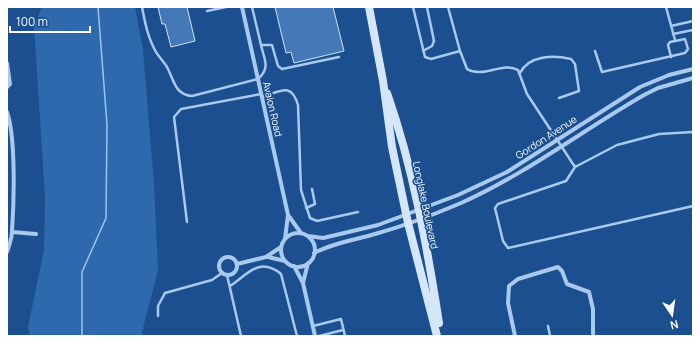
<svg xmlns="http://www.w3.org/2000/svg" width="700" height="343" font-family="Manrope,sans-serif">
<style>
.green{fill:#2e69ad}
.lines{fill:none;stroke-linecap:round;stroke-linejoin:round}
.stream{stroke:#9cc4f0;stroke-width:1.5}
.building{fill:#4478b7;stroke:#cfe3fa}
.service{stroke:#a9c9ee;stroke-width:2.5}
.minor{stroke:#a9c9ee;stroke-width:4}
.secondary{stroke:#d6e6fa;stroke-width:8}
.labels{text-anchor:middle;stroke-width:3.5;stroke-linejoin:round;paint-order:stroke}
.street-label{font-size:10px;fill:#fff;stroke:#1b4f8f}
</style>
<rect width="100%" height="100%" fill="#1b4f8f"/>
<path class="green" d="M42,7H135L143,50L154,184L158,270L142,332L143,336H30L28,327L44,250L45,197L34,26Z"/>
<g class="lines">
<path class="stream" d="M82,336V272L106,218L107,125L98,7"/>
</g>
<path class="building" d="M158,7H187L195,41L171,47L165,24H162Z
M275,7H333L344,51L294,63L291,52L286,53Z"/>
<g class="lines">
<path class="service" d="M142,7C145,23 148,38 156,52C159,57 164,62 167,67C174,80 175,95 192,96L258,79C271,68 264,59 261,45H272L278,66L282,69L339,57
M252,7L261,45
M413,7L425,57L431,59L460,51L467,69C483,79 503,61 518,70L527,94L575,167
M448,7L460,51
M666,7L675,40
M207,11L226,7
M671,26L693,21
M673,34L693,30
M423,51L432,46L434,41L427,7
M595,51L602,72L685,53L688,49L685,39L670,42L668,45L671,57
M520,73C529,55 554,55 571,59L575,64L579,91L559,98
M262,97C281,91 291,82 298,105L301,190L310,218L317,221L358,212
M693,132L659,134L617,145L575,167L566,181L498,204L495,208L503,241L508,248L693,206
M306,208L315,204L312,189
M187,222L174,117L181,109L261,94
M227,275L241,336
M230,286C247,275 259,256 281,274L297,336
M158,316V306L165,293L212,280L222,273
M313,326L341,319L345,336
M548,326L550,336
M319,336L343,330"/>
<path class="minor" d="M242,7L288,215L285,239
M7,63L10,84L7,87
M7,112C16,138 14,203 12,231C12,239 9,245 7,252
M288,215L301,233
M12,232L36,234
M281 250a17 17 0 1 1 34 0a17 17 0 1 1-34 0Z
M308,236L323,238L378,225L458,195L507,172L640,87L669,75L693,69
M314,253C333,243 355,240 375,234C404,226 433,215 461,203C526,174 583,130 644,95L658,88L693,78
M268,257L285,261
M219 266a9 9 0 1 1 18 0a9 9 0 1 1-18 0Z
M237,264L266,257L281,247
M294,266L303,283L315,336
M303,283L308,263
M515,336L508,303L509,286L518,279L558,267L562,271L567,284L589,292L593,309V336"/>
<path class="secondary" d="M369,7L383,81L392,147L408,223L437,336
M387,93C413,167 427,246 439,323"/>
</g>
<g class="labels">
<g class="street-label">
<text transform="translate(273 109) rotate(77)" y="4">Avalon Road</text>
<text transform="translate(546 137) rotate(-33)" y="4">Gordon Avenue</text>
<text transform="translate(426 205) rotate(78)" y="4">Longlake Boulevard</text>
</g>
</g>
<rect width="700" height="343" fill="none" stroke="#ffffff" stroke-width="16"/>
<g transform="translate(672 315) rotate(167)" stroke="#1b4f8f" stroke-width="3" paint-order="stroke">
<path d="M0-3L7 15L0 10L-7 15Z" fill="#ffffff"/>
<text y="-6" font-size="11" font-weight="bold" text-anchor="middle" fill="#ffffff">N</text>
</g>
<path d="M10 26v6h80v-6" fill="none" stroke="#ffffff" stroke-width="2"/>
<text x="16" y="26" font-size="12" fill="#ffffff" stroke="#1b4f8f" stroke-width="3" paint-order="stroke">100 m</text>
</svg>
